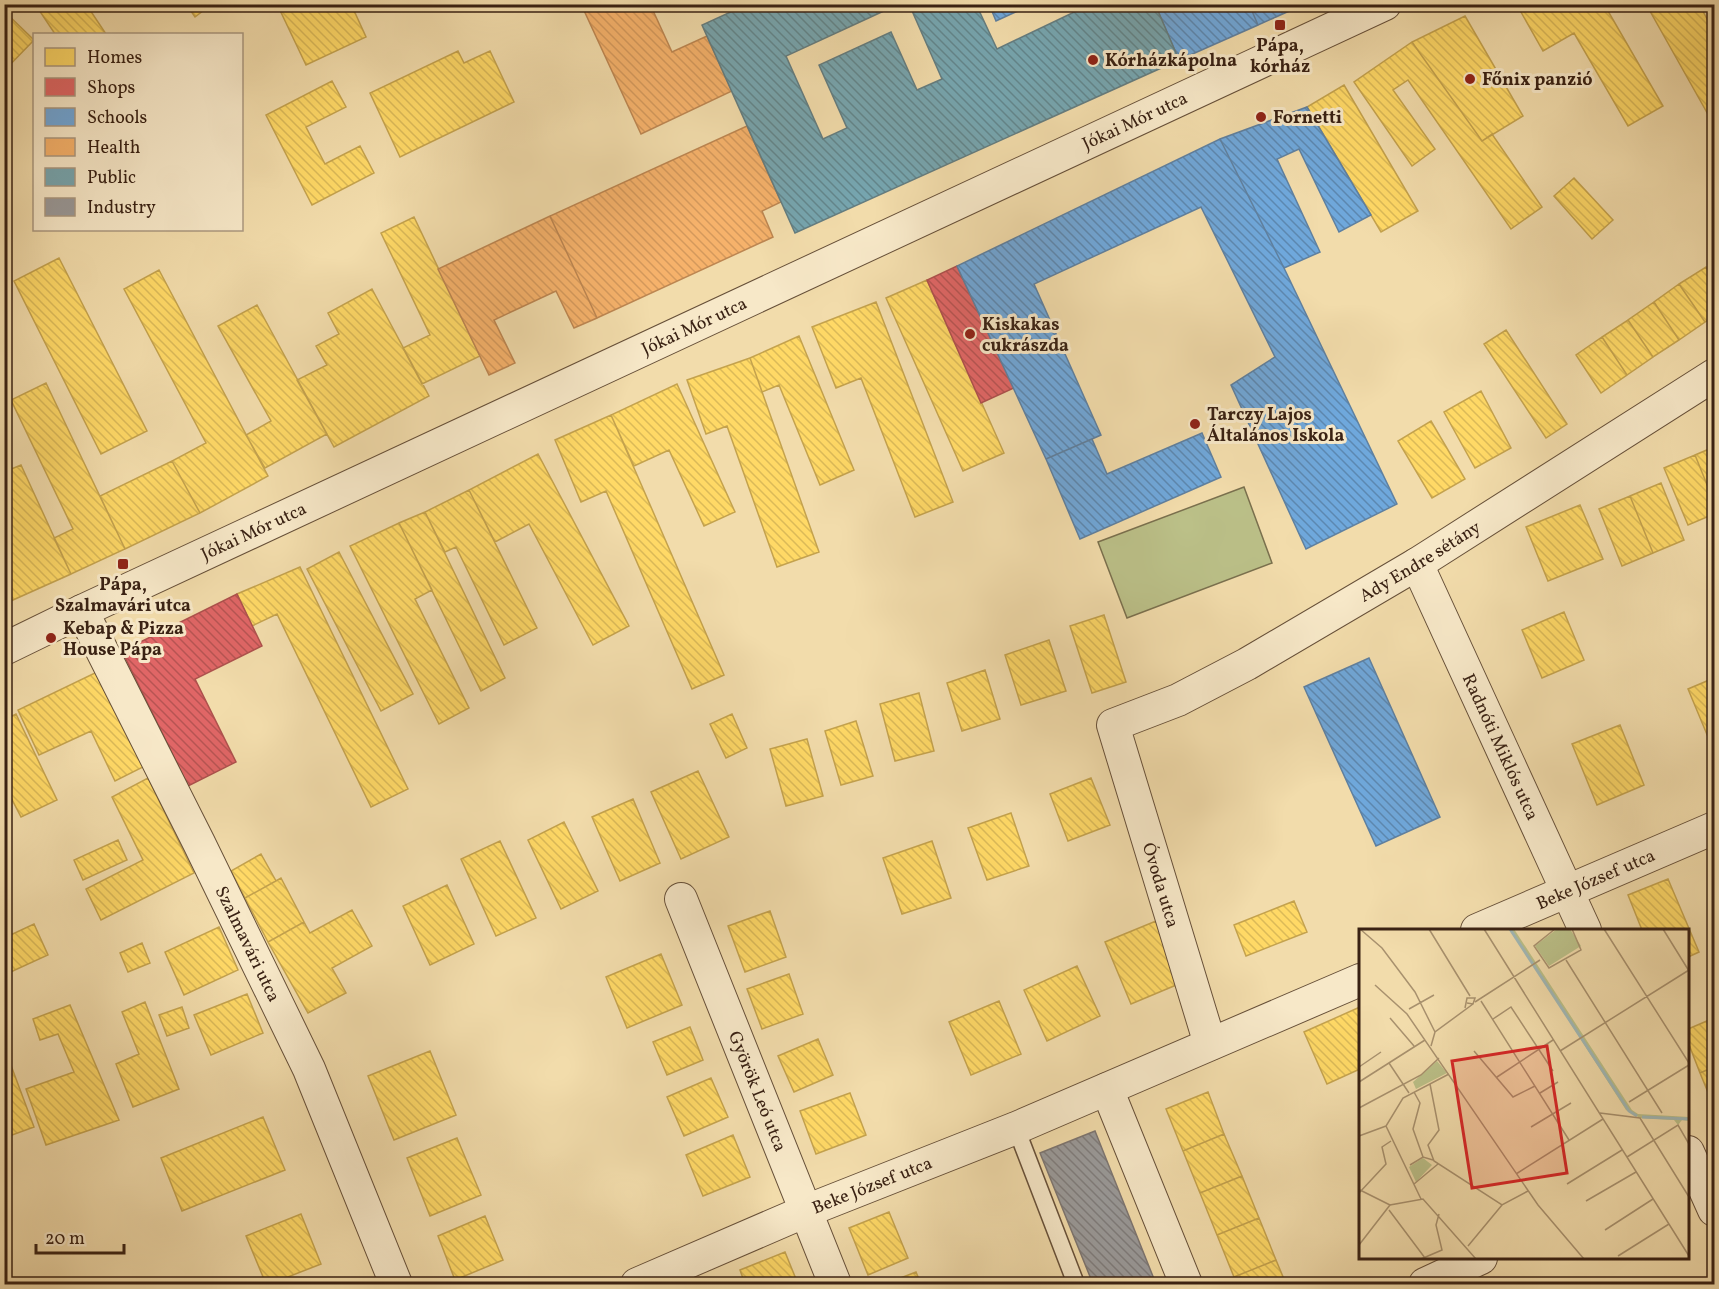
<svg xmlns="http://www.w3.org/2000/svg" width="1719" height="1289" font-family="Vollkorn,serif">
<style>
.green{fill:#bbc088;stroke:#7a704e;stroke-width:1.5}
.homes{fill:url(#homes-back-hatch);stroke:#c4a24d;stroke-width:1.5}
.shops{fill:url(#shops-back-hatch);stroke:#ae514d;stroke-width:1.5}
.schools{fill:url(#schools-back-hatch);stroke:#5f80a0;stroke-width:1.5}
.health{fill:url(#health-back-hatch);stroke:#bd8651;stroke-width:1.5}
.public{fill:url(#public-back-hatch);stroke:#647d80;stroke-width:1.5}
.industry{fill:url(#industry-back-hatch);stroke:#7c7571;stroke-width:1.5}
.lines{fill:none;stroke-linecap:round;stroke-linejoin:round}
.service-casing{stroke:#675039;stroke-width:19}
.minor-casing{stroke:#675039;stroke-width:34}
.service{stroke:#f7e8c8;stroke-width:16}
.minor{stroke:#f7e8c8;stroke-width:32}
.poi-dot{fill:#8f2418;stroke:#f7e8c8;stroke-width:2}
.labels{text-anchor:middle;stroke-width:6;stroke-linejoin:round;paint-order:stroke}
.poi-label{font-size:18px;font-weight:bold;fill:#392113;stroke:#f7e8c8;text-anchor:start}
.street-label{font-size:18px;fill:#392113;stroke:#f7e8c8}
.inset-river{fill:none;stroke:#a1b8b6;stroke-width:3}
.inset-road{fill:none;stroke:#a8916e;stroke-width:1.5}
.view{fill:#d62828;fill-opacity:0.15;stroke:#d62828;stroke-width:3}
.inset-edge{fill:none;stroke:#392113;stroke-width:3}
</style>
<defs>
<pattern id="homes-back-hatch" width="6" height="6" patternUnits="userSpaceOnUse" patternTransform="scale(1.5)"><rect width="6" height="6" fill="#ffd966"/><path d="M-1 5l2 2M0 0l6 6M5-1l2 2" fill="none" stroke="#dbba58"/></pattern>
<pattern id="shops-back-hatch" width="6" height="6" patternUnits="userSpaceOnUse" patternTransform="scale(1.5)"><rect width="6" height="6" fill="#e06666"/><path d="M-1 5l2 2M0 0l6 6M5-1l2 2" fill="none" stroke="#b75453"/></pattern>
<pattern id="schools-back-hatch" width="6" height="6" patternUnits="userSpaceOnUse" patternTransform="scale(1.5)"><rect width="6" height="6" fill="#6fa8dc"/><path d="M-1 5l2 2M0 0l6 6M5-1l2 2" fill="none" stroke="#5c88b1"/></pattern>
<pattern id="health-back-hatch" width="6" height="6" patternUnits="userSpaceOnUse" patternTransform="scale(1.5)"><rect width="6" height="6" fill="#f6b26b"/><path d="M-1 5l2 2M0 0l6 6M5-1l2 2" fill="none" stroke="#d4995c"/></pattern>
<pattern id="public-back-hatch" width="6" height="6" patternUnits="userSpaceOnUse" patternTransform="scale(1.5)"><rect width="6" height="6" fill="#76a5af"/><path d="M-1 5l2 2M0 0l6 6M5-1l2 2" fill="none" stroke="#62868d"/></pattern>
<pattern id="industry-back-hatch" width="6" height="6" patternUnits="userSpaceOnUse" patternTransform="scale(1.5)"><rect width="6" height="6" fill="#999"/><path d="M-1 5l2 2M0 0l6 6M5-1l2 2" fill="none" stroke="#7e7c7c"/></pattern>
</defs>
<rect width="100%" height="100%" fill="#f2dcab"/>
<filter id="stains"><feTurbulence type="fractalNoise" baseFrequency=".00333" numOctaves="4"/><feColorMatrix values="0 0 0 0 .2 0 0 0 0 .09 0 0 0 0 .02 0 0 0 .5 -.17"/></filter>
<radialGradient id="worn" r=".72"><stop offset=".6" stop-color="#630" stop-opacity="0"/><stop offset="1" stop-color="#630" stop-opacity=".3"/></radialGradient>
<path class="green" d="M1244,487L1272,563L1127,618L1098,542Z"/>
<path class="homes" d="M35,4H86L106,34H55Z
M186,4H212L195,17Z
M277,4H351L366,37L306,65Z
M1518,4H1604L1663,106L1628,126L1574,33L1543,51L1517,5Z
M1646,4H1699L1714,32V115L1710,118Z
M4,11L34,40L4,71Z
M1465,16L1523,116L1482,141L1412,42Z
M1412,42L1482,141L1492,134L1542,207L1511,229L1408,80L1393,90L1435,149L1412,166L1354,82Z
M458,51L464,63L490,51L514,102L400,157L370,93Z
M332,81L346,107L306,127L325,164L360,146L374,173L312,205L266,115Z
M1344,85L1418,211L1381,232L1307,107Z
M1574,178L1613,220L1592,239L1554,196Z
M414,217L480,356L422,384L403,348L430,335L381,233Z
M59,258L147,431L101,454L14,281Z
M1706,267L1714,280V316L1705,322L1679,284Z
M159,270L268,476L200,513L172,461L206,443L124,289Z
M927,280L1004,453L963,471L886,298Z
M1679,284L1705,322L1679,340L1654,302Z
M372,289L429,396L334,447L297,380L327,365L316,346L339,334L328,313Z
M876,302L953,502L915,517L861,378L836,388L812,327Z
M1654,302L1679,340L1653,357L1628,320Z
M257,305L327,434L265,468L246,435L271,421L218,326Z
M1628,320L1653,357L1627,375L1602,337Z
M1506,330L1567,424L1546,438L1484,344Z
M799,336L854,470L820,485L779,385L762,392L750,358Z
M1602,337L1627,375L1601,393L1576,355Z
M750,358L819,552L777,567L727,426L706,434L687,380Z
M46,383L125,549L71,574L54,538L73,529L11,400Z
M677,384L735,512L704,526L669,450L634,466L611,415Z
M1481,391L1511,448L1475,468L1444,412Z
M611,415L724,675L692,689L606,491L581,502L555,440Z
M1431,421L1465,479L1432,498L1398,441Z
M1714,447V502L1695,455Z
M538,454L629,626L593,645L529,524L495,542L469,490Z
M1695,455L1714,502V514L1688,525L1664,468Z
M172,461L200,513L125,549L100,496Z
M21,465L71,574L4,604V554L11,551L4,538V472Z
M1661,483L1684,540L1653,553L1630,496Z
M469,490L537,628L504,645L456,547L445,552L425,512Z
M1630,496L1653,553L1622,566L1599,509Z
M1580,505L1603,559L1548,581L1526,527Z
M425,512L505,678L481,691L399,523Z
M399,523L432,590L415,599L469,708L439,724L350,546Z
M339,552L413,694L381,711L307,569Z
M300,567L408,789L371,807L277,614L252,626L237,594Z
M1564,612L1584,660L1542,678L1522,630Z
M1104,615L1126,682L1092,693L1070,626Z
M1049,640L1066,691L1021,705L1005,655Z
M985,670L1000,719L962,731L947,683Z
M97,672L143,767L115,781L91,731L39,755L18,710Z
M1714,678V748L1713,749L1688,689Z
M919,693L934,751L895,761L880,704Z
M16,714L57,800L21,817L4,784V720Z
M732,714L747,748L726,758L710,724Z
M856,721L873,776L841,785L825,731Z
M1620,725L1644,785L1597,805L1572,744Z
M807,739L823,796L786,806L770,749Z
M698,771L729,837L681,859L651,792Z
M148,778L194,873L101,920L86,889L143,860L112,797Z
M1091,778L1110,825L1068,841L1050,794Z
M633,799L660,863L620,881L592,817Z
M1011,813L1029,866L987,880L968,828Z
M564,822L598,891L561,909L528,840Z
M118,840L127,860L83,880L74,860Z
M500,841L536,918L496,936L461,859Z
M932,841L951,898L902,914L883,858Z
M261,854L276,881L245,898L231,871Z
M281,878L304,922L268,942L245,898Z
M1668,879L1699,952L1688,957V930H1642L1628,895Z
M447,885L474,944L430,965L403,906Z
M1294,901L1307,932L1246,956L1234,925Z
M352,910L372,946L332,968L346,993L308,1013L268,942L304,922L310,933Z
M770,911L786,957L745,972L728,926Z
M1156,921L1181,983L1131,1004L1105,942Z
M34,924L48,955L4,975V938Z
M219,927L238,970L184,995L165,952Z
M142,943L150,963L128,972L120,953Z
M661,954L682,1005L627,1028L606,977Z
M1077,966L1100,1016L1047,1041L1024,990Z
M789,974L803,1014L762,1029L747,989Z
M247,994L263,1033L211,1055L194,1015Z
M999,1001L1021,1054L971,1075L949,1022Z
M145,1002L179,1089L133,1107L116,1064L139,1054L122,1012Z
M70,1005L119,1120L46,1145L26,1089L74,1072L58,1034L40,1040L33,1019Z
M182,1007L189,1028L167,1036L159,1015Z
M1360,1007V1069L1327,1084L1304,1032Z
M1714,1018V1067L1700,1073L1688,1042V1029Z
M690,1027L703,1060L667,1075L653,1042Z
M818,1039L833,1075L794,1092L778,1056Z
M430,1051L456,1115L394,1140L368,1076Z
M9,1060L34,1127L4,1138V1061Z
M1714,1067V1107L1700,1073Z
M711,1078L728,1117L684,1136L667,1097Z
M1208,1092L1224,1134L1183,1151L1166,1109Z
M850,1093L866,1135L816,1154L800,1111Z
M263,1117L285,1170L182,1211L161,1158Z
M1224,1134L1242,1176L1200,1193L1183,1151Z
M733,1135L750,1177L703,1196L686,1155Z
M457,1138L481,1195L430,1216L407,1158Z
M1242,1176L1259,1218L1217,1235L1200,1193Z
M889,1212L908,1258L868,1275L849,1228Z
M301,1214L321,1264L270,1284H266L246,1236Z
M485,1216L503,1260L455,1280L438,1236Z
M1259,1218L1276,1260L1234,1277L1217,1235Z
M785,1252L798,1284H745L740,1270Z
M1276,1260L1286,1284H1237L1234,1277Z
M916,1272L921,1284H885Z"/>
<path class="shops" d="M957,266L1014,388L981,403L927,280Z
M237,594L262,646L195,679L236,762L188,786L122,651Z"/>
<path class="schools" d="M989,4H1033L996,21Z
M1155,4H1249L1258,25L1179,60Z
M1249,4H1305L1258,25Z
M1307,107L1371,215L1339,232L1299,149L1277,159L1320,252L1284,268L1220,139Z
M1220,139L1284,268L1397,504L1306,549L1231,385L1275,357L1201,207L1034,284L1101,435L1046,459L957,266Z
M1202,433L1221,477L1080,539L1046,459L1092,439L1107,474Z
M1369,658L1440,817L1376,846L1304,687Z"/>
<path class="health" d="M581,4H650L672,52L707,36L732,91L641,134Z
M747,126L781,202L762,211L773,237L597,318L550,216Z
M550,216L597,318L574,328L556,291L494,320L515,363L489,375L438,269Z"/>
<path class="public" d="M748,4H899L786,56L823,139L847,128L819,65L891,32L917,90L942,79L909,4H976L997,49L1091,4H1155L1179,60L795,233L702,25Z"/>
<path class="industry" d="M1095,1131L1156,1284H1093L1040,1153Z"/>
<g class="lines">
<g class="service-casing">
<path id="service" d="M1016,1128L1076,1284"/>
</g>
<g class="minor-casing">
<g id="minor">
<path id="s1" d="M1417,564L1585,930"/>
<path id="s2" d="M82,611L199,843L309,1069L396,1284"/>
<path id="s3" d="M4,649L82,611L1385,4"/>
<path id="s4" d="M681,899L835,1284"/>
<path id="s5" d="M1477,930L1714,828"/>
<path id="s6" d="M1210,1044L1113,725L1178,700L1247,664L1417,564L1714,375"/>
<path d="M1107,1089L1186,1284"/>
<path d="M1688,1152L1714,1210"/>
<path id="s7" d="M637,1284L806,1211L1016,1128L1360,980"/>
<path d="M1425,1284L1481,1258"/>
</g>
</g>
<use href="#service" class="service"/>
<use href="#minor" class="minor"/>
</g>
<g class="poi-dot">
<rect x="1274" y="19" width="12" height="12" rx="3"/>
<circle cx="1093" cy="60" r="6"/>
<circle cx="1470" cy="79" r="6"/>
<circle cx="1261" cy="117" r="6"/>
<circle cx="970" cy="334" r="6"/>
<circle cx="1195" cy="424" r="6"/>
<rect x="117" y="558" width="12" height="12" rx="3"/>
<circle cx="51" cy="638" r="6"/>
</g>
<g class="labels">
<g class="poi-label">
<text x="1280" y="51" text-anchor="middle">Pápa,<tspan x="1280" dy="21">kórház</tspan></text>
<text x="1105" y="66">Kórházkápolna</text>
<text x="1482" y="85">Főnix panzió</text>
<text x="1273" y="123">Fornetti</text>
<text x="982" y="330">Kiskakas<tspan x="982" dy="21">cukrászda</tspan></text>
<text x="1207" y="420">Tarczy Lajos<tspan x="1207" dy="21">Általános Iskola</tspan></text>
<text x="123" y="590" text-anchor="middle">Pápa,<tspan x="123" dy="21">Szalmavári utca</tspan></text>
<text x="63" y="634">Kebap &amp; Pizza<tspan x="63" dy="21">House Pápa</tspan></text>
</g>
<g class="street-label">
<text dy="6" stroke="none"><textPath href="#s3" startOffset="1248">Jókai Mór utca</textPath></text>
<text dy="6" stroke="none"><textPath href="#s3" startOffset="762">Jókai Mór utca</textPath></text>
<text dy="6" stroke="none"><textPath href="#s3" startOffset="276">Jókai Mór utca</textPath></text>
<text dy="6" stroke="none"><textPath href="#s6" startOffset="682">Ady Endre sétány</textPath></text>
<text dy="6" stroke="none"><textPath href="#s1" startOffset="201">Radnóti Miklós utca</textPath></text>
<text dy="6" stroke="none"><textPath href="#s5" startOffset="129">Beke József utca</textPath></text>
<text transform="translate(1161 885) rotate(73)" y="6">Óvoda utca</text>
<text dy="6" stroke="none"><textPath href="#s2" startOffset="372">Szalmavári utca</textPath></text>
<text dy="6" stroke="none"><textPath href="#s4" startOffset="207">Györök Leó utca</textPath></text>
<text dy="6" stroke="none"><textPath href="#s7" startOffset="255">Beke József utca</textPath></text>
</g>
</g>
<g transform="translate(1359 929)">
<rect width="330" height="330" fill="#f2dcab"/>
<path d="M151,0H155L273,181L279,185L330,188V192L323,191L319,196L315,191L281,189L267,181Z" fill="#bbc088"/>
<path d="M198,0H211L222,17L190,37L176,17ZM78,132L88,144L57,160L54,153ZM64,229L73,236L57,253L50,238Z" fill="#bbc088"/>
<path class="inset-river" d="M151,0L270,182L278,187M283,188L330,190"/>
<path class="inset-road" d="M1,0L23,19L56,63L76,103M70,0L111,67M125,0L330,327M196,0L175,17L190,39L222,21L213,0M245,0L330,134M304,0L330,42M207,31L303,184M16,56L48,85L179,276L225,330M122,72L210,211M116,73L181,31M106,79L108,69H116L114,75L108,74M50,80L75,66M31,89L55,117M134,90L152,78L194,142M72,117L76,103L114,75M115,122L154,168L176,157M201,122L330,41M30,134L50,164M0,138L22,123M138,148L194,111M0,153L66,111M71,155L80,201L69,216L75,232L143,276L169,262M55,163L61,174L54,200L64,228M181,164L199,153M270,173L330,136M0,179L62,146L80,129M241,184L281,189L330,268M172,198L212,174M0,207L27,197M268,228L319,196L330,215M51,236L64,228L74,231M157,245L244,190M55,255L79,235M208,255L263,221M1,261L31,276M0,264L27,235L23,218L32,212M62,270L27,197L44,169L90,145M227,272L277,243M30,281L66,329M246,301L294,270M0,316L31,276L64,270L117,330M109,317L143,276M259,327L310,295M62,330L83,321L77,296L80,285"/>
<path class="view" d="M188,117L208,244L113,259L93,132Z"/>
<rect width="330" height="330" class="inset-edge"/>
</g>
<rect width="1719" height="1289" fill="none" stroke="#f2dcab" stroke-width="24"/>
<rect x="6" y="6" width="1707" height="1277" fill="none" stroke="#392113" stroke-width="3"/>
<rect x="12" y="12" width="1695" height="1265" fill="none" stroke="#392113" stroke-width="1.5"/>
<rect x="33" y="33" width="210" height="198" fill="#f7e8c8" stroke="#ab9880" stroke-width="1.5"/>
<rect x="45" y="48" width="30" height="18" fill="#ffd966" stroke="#ab9880" stroke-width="1.5"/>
<text x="87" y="63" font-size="18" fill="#392113">Homes</text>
<rect x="45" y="78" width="30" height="18" fill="#e06666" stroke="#ab9880" stroke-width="1.5"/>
<text x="87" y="93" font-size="18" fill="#392113">Shops</text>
<rect x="45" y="108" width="30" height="18" fill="#6fa8dc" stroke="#ab9880" stroke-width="1.5"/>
<text x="87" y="123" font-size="18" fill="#392113">Schools</text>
<rect x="45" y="138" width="30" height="18" fill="#f6b26b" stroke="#ab9880" stroke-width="1.5"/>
<text x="87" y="153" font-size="18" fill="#392113">Health</text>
<rect x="45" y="168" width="30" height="18" fill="#76a5af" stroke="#ab9880" stroke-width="1.5"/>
<text x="87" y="183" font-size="18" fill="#392113">Public</text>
<rect x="45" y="198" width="30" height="18" fill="#999999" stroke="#ab9880" stroke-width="1.5"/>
<text x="87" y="213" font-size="18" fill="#392113">Industry</text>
<path d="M36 1244v9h88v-9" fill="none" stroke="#392113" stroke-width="3"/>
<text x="45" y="1244" font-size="18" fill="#392113" stroke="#f7e8c8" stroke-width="4.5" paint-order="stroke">20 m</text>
<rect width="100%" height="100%" filter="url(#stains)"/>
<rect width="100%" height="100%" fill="url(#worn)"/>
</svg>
